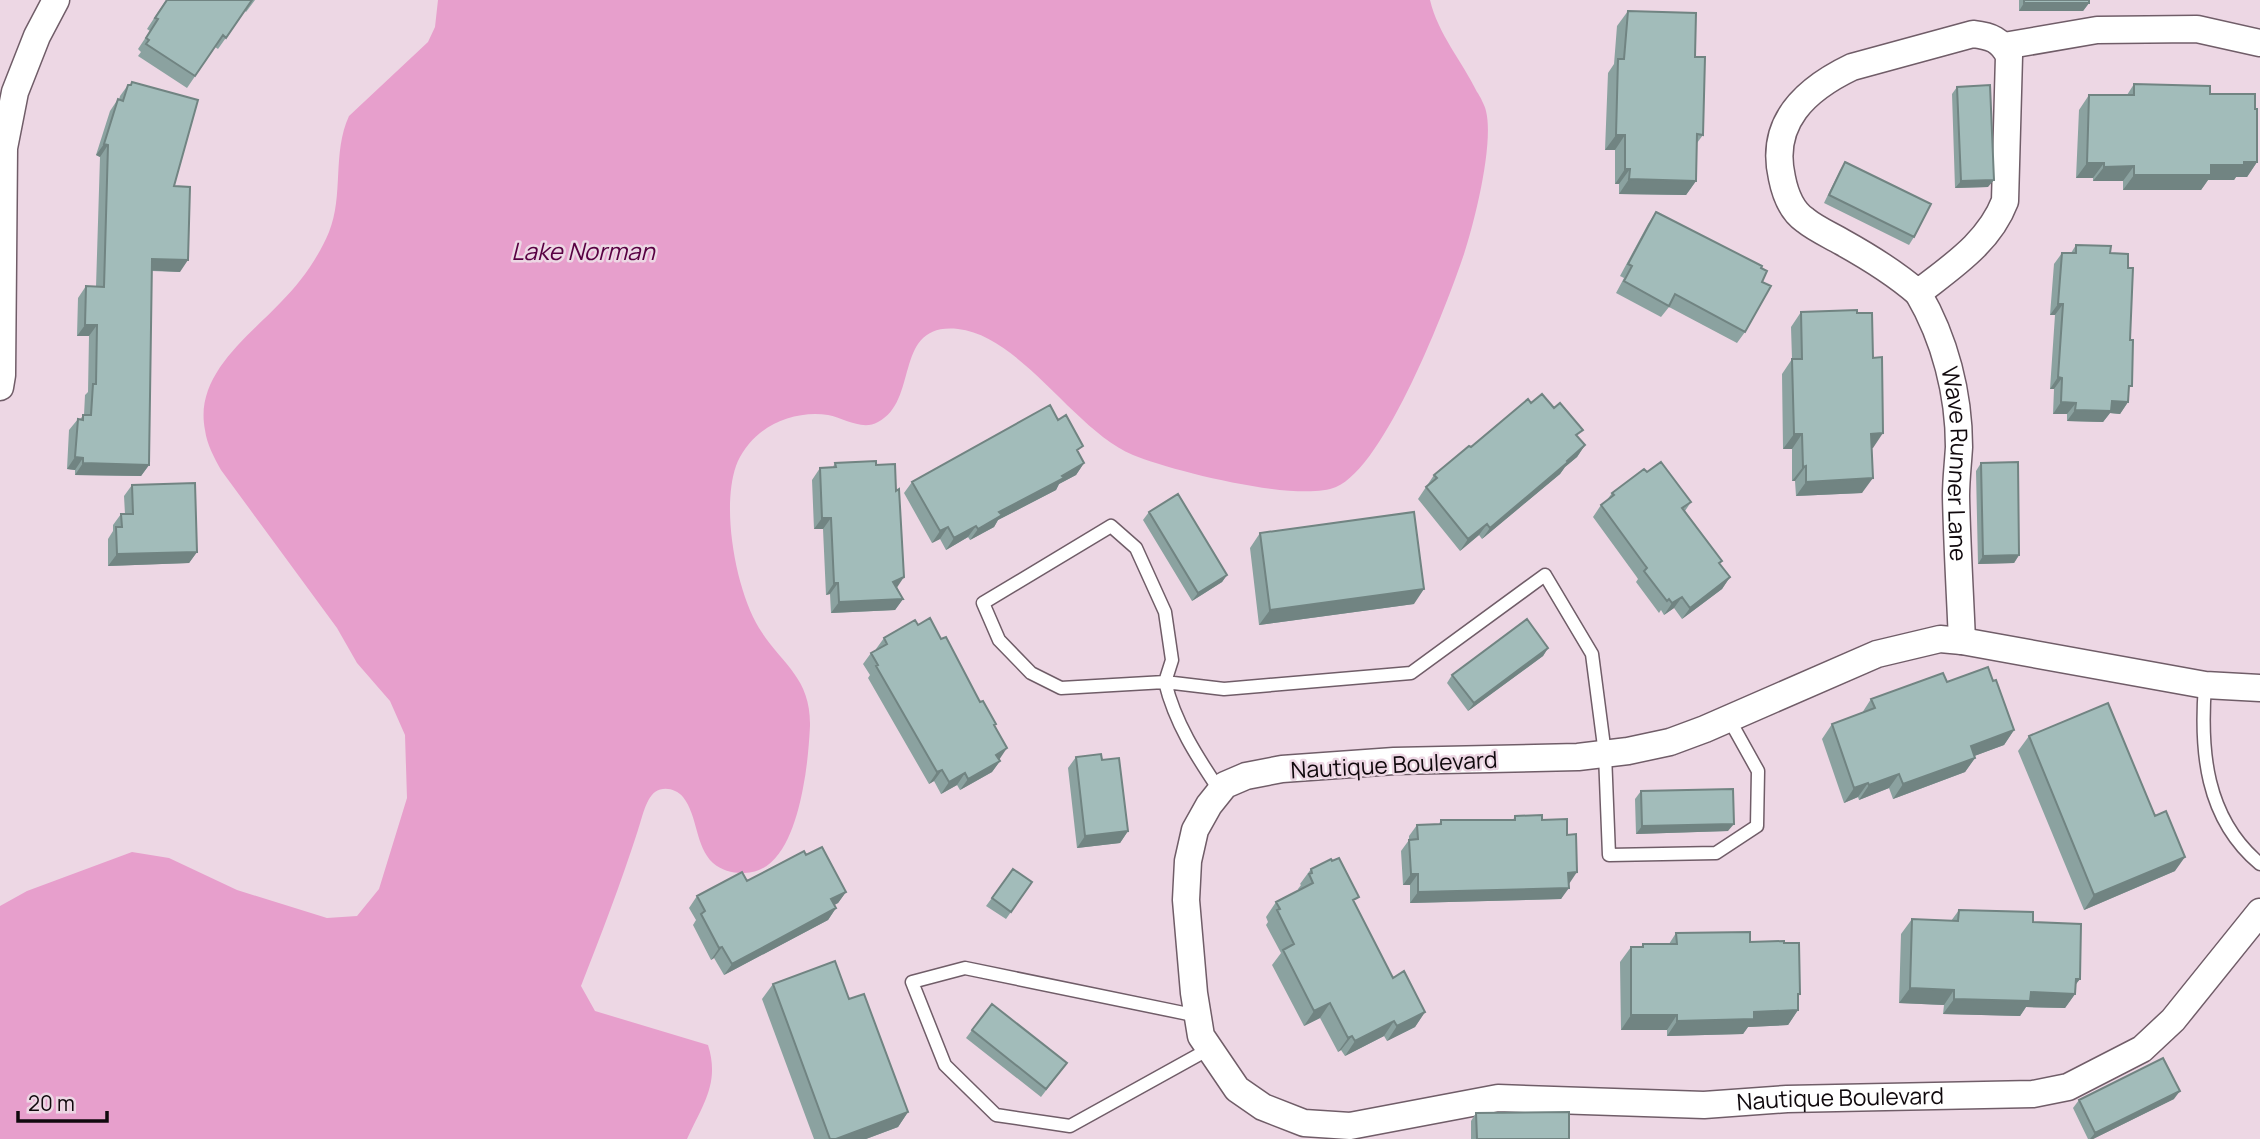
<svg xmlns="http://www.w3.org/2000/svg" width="2260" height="1139" font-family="Manrope,sans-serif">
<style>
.water{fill:#e79fcc}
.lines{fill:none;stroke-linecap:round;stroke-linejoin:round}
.lane-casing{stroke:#705d68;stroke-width:15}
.street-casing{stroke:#705d68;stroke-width:29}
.lane{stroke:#fff;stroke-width:12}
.street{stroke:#fff;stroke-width:26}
.wall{fill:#8ba2a0}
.shaded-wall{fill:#718482}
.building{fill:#a2bcba;stroke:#718482;stroke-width:2}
.labels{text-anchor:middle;stroke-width:5;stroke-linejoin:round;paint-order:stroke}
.street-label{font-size:23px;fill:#10090d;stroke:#edd7e4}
.water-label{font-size:24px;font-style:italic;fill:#580042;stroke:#edd7e4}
</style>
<rect width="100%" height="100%" fill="#edd7e4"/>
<path class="water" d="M438,0H1430C1438,34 1462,61 1477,92C1479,94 1486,108 1486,111C1494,143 1475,221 1464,254C1447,305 1385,467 1336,487C1299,503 1172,471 1133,455C1074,430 1021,336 958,329C892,322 920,401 878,422C862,431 844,418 828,415C806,411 778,418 760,433C750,441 740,454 736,466C721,509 736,590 759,628C782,665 811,677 810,726C809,746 807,768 803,788C797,819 783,875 742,873C732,873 721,870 713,863C695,846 698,816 683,797C676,789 664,786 655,792C645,800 642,819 638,830C621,883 601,935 581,986L595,1011L708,1045C720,1083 703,1104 687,1139H0V906L27,891L132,852L169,858L237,890L327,918L357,916L379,889L407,798L405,735L390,701L357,663L337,628L221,470C214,457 207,445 205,430C194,375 248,337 281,302C301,282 318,258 329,232C344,195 332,153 349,116L428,42L435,27Z"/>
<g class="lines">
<g class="lane-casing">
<path id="lane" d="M2205,685C2200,750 2205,818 2260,864
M1220,791C1197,757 1175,723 1165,682L1061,688L1031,673L999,640L983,603L1111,526L1136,548L1165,612L1172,660L1165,682L1224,689L1411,673L1545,575L1592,654L1605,754L1609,855L1716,853L1757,826L1758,771L1729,719
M1198,1016L965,968L912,982L945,1065L996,1115L1070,1126L1209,1049"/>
</g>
<g class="street-casing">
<g id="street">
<path d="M1973,34C1991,36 2001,40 2009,56L2005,201C1989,243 1951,267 1918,293C1894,272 1869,257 1842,242C1830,235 1816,229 1805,220C1792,211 1785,193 1782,178C1769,122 1806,89 1852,67Z"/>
<path d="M2004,46L2097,30L2197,29L2260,43"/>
<path id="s1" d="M1918,293C1945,339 1959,394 1959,447C1958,464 1956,480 1956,496C1957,544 1960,593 1962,641"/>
<path d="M0,387L2,375L4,148L15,92L37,36L56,0"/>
<path id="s2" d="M2260,688L2205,685L1962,641L1940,639L1877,654L1705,729L1670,742L1628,751L1578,757L1394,761L1282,769L1246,776L1225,785L1209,805L1195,830L1188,861L1186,900L1194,993L1201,1036L1237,1089L1263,1107L1304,1123L1350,1126L1498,1098L1704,1105L1787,1099L2033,1094L2068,1087L2142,1049L2173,1020L2260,912"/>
</g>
</g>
<use href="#lane" class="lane"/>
<use href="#street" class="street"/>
</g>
<path class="wall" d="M166,0H255L246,12L245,11L218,49L215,47L187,88L138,56L141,52L138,49L150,31L147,29Z
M2019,0H2089V3L2083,11H2019Z
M1628,11L1695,57L1703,135L1697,143L1696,181L1686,195L1619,194V184H1615V150H1605L1608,73L1614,64L1617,26Z
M132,82L174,186L180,272L152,271L149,465L141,476L75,475V470L67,469L69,430L78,419H80L84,415L85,395L88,392L89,336H77L78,298L86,286L96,287L100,157L96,155L110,111L118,99L119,100L120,96L128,85H130Z
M2134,84L2210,94L2255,109L2257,162L2247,177H2236L2234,180H2208L2201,190H2123V181H2093V178H2076L2079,110L2089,95H2127Z
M1957,87L1988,187L1955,188L1952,94Z
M1845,162L1914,237L1909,245L1824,203L1840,170Z
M1656,212L1761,268L1762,282L1745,332L1737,343L1669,307L1661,317L1616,293L1624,278L1620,276L1648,224Z
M2076,245L2110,253L2128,391V402L2120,414L2110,413L2103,422L2067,421V414H2053L2054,389H2050L2055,315H2050L2054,264L2062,253H2071Z
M1801,312L1873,448H1872L1862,493L1796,496L1795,481H1792V449H1783L1782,374L1792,359L1791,327Z
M1531,403L1578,437L1585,445L1577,457L1565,467L1560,474L1482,539L1479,535L1460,551L1418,499L1434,475Z
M1078,453L1084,463L1076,475L1059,484L1056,490L998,520L994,527L970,540L968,537L946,550L940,539L932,543L904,493L912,482Z
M835,463L903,599L895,610L831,613L830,594L826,595L823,529H814L812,480L820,468L833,467Z
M1981,463L2019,555L2014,563L1978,564L1976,471Z
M1647,472L1691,502L1685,511L1722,561L1720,564L1730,577L1722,589L1682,619L1674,608L1664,615L1661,610L1659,613L1636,582L1638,579L1636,576L1593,517L1601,505L1607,500L1612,493Z
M132,485L197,552L189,563L108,566V539L113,531V525L121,514H125L124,496Z
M1149,512L1227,575L1222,582L1192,601L1143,520Z
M1260,533L1414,604L1259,625L1250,548Z
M918,625L941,639L980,702L996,724L995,726L1000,761L992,772L960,790L957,785L941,794L934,781L929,784L868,678L870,675L863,664L871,653L876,650V649L884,638Z
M1548,648L1543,656L1468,711L1447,683L1452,675Z
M1947,682L2014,730L2004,745L1974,756L1975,758L1965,772L1893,799L1889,788L1859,800L1858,797L1844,803L1822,739L1832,724L1862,713L1871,699Z
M2029,736L2175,871L2084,910L2018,751Z
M1076,757L1102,760L1128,831L1120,843L1077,848L1068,768Z
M1641,791L1728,831L1636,834L1635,799Z
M1515,816L1542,820L1569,884L1561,899L1410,903V885H1403L1401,851L1409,840V836L1417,825L1439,824L1441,820H1513Z
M806,855L846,892L838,903L834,905L836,908L828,920L724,975L714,958L711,960L693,925L696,920L689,908L697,896L747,881Z
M1013,869L1032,882L1006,919L986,906Z
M1311,869L1355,904L1393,978L1425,1012L1415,1027L1387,1041L1384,1036L1345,1056L1341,1050L1338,1052L1320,1018L1304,1026L1272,965L1281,953L1266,925L1268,922L1266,917L1276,902L1299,890L1298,889L1301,885L1300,884Z
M1959,910L2033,922L2080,979L2075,985V994L2065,1008L2026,1007L2020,1016L1943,1014L1944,1005L1899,1003L1901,934L1912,919L1951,921Z
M1676,933L1750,942L1784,943L1800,994L1798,997V1010L1788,1025L1748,1027L1743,1034L1667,1036V1030H1621L1620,962L1631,947H1641L1643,944H1669Z
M773,984L849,999L908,1112L898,1127L866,1139H814L762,999Z
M972,1030L1067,1063L1041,1097L966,1038Z
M2174,1099L2093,1139H2088L2073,1108L2079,1100Z
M1476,1113L1569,1139H1471V1121Z"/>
<path class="shaded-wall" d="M2024,3H2089L2083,11H2019Z
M1616,135H1625L1615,150H1605Z
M104,144L108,145L100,157L96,155Z
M2244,162H2257L2247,177H2236L2234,180H2208L2201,190H2123L2134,175Z
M2087,163H2104L2093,178H2076Z
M2134,166L2123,181H2093L2104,167Z
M1625,169H1630L1619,184H1615Z
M1629,179L1696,181L1686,195L1619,194Z
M1994,180L1988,187L1955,188L1961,181Z
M152,259L188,260L180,272L144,270Z
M2058,304H2063L2055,315H2050Z
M85,325H97L89,336H77Z
M2058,377L2062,378L2054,389H2050Z
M2112,401L2128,402L2120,414L2110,413L2103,422L2067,421L2075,410Z
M2061,402L2076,403L2067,414H2053Z
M1883,433L1873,448L1861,449L1871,434Z
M1794,434H1802L1792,449H1783Z
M1585,445L1577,457L1565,467L1560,474L1482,539L1490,528Z
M75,457L83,458L75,470L67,469Z
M83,463L149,465L141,476L75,475Z
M1084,463L1076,475L1059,484L1056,490L998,520L994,527L970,540L978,529L999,512Z
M1806,466L1795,481H1792L1803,467Z
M1873,478L1862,493L1796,496L1806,482Z
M822,518H831L823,529H814Z
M1487,524L1479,535L1460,551L1468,539Z
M976,526L968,537L946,550L954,538Z
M948,527L940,539L932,543L940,531Z
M197,552L189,563L108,566L117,554Z
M2019,555L2014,563L1978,564L1983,556Z
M1227,575L1222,582L1192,601L1198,593Z
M904,577L896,589L893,582Z
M1730,577L1722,589L1682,619L1690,608Z
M834,583H838L830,594L826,595Z
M1424,589L1414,604L1259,625L1270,610Z
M1682,597L1674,608L1664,615L1672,603Z
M903,599L895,610L831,613L839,602Z
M1548,648L1543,656L1468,711L1474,703Z
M2014,730L2004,745L1961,761L1971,746Z
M1007,748L999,760L996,755Z
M1975,758L1965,772L1893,799L1903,784Z
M1000,761L992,772L960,790L968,779Z
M942,770L934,781L929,784L937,772Z
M965,773L957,785L941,794L949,782Z
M1899,774L1889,788L1859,800L1869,785Z
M1868,783L1858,797L1844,803L1854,788Z
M1734,824L1728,831L1636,834L1642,826Z
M1128,831L1120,843L1077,848L1085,836Z
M2185,857L2175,871L2084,910L2094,895Z
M1577,872L1569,884H1560L1568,873Z
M1411,874H1418L1410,885H1403Z
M1569,888L1561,899L1410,903L1418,892Z
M846,892L838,903L823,911L831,899Z
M836,908L828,920L724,975L732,964Z
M722,947L714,958L711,960L719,948Z
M2076,979H2080L2069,993L2075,994L2065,1008L2026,1007L2020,1016L1943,1014L1954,999L2031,992Z
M1910,988L1954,990L1944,1005L1899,1003Z
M1330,1003L1320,1018L1304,1026L1314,1011Z
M1798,1010L1788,1025L1748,1027L1743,1034L1667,1036L1677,1021L1754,1012Z
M1425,1012L1415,1027L1387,1041L1397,1026Z
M1631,1015H1677L1667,1030H1621Z
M1394,1021L1384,1036L1345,1056L1355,1041Z
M1352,1036L1341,1050L1338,1052L1348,1038Z
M2180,1091L2174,1099L2093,1139H2090L2095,1133Z
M908,1112L898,1127L866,1139H836Z"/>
<path class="building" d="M167,0H252L226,38L223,35L195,76L146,44L149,40L146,38L158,19L155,18Z
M2024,0H2089V3H2024Z
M1628,11L1696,13L1695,57H1705L1703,135L1697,134L1696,181L1629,179L1630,169H1625V135H1616L1618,59H1624Z
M132,82L198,100L174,186L190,187L188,260L152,259L149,465L83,463V458L75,457L78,419L83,420V415H91L93,384H96L97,325H85L86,286L104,287L108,145L104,144L118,99L123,101L128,85H131Z
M2134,84L2210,86V94H2255V109H2257V162H2244V165H2211V175H2134V166L2104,167V163H2087L2089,95H2134Z
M1990,85L1994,180L1961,181L1957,87Z
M1845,162L1931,204L1914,237L1829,195Z
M1656,212L1762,266L1761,268L1767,271L1762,282L1771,286L1745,332L1675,294L1669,306L1624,281L1632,266L1628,264Z
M2076,245L2111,246L2110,253L2128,254V268H2133L2130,340H2133L2132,386H2129L2128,402L2112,401L2111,411L2075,410L2076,403L2061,402L2062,378L2058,377L2063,304H2058L2062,253H2076Z
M1857,310V313H1872L1873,358L1882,357L1883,433L1871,434L1873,478L1806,482V466L1803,467L1802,434H1794L1792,359H1802L1801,312Z
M1542,394L1554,408L1560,403L1583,430L1576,435L1585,445L1567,461L1568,462L1490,528L1487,524L1468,539L1426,487L1437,478L1434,475L1469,446L1471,447L1528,399L1531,403Z
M1050,405L1058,420L1066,415L1083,446L1077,450L1084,463L1062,476L1064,478L999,512L1002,515L978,529L976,526L954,538L948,527L940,531L912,482Z
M876,461V465L895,464L896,491L899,489L904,577L893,582L903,599L839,602L838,583H834L831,518H822L820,468L836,467L835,463Z
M1661,462L1691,502L1682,508L1722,561L1719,563L1730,577L1690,608L1682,597L1672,603L1669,599L1667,601L1644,571L1647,568L1644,564L1601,505L1614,495L1612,493L1644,469L1647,472Z
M2018,462L2019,555L1983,556L1981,463Z
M195,483L197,552L117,554L116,527H122L121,514H133L132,485Z
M1178,494L1227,575L1198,593L1149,512Z
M1414,512L1424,589L1270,610L1260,533Z
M930,618L941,639L946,637L980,702L983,701L996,724L994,725L1007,748L996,755L1000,761L968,779L965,773L949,782L942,770L937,772L876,666L878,665L871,653L887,644L884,638L915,620L918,625Z
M1527,619L1548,648L1474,703L1452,675Z
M1988,667L1993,681L1996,680L2014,730L1971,746L1975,758L1903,784L1899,774L1869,785L1868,783L1854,788L1832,724L1875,708L1871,699L1943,673L1947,682Z
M2108,703L2155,816L2166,811L2185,857L2094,895L2029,736Z
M1101,754L1102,760L1119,758L1128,831L1085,836L1076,757Z
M1733,789L1734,824L1642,826L1641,791Z
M1542,815V820L1567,819V835L1576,834L1577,872L1568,873L1569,888L1418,892V874H1411L1409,840L1418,839L1417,825L1441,824V820H1515V816Z
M822,847L846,892L831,899L836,908L732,964L722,947L719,948L701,914L705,911L697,896L742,872L747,881L804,851L806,855Z
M1339,858L1359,897L1353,900L1393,978L1404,971L1425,1012L1397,1026L1394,1021L1355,1041L1352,1036L1348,1038L1330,1003L1314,1011L1283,950L1294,944L1277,910L1280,909L1276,902L1313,883L1309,874L1312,873L1311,869L1331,859L1332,861Z
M1013,869L1032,882L1011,912L992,898Z
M1959,910L2033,912V922L2081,924L2080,979H2076L2075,994L2031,992L2030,1001L1954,999V990L1910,988L1912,919L1958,921Z
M1750,932V942L1784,941V943H1799L1800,994H1798V1010L1754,1012V1019L1677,1021V1015H1631V947H1643V944H1677L1676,933Z
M835,961L849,999L864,994L908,1112L836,1139H830L773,984Z
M992,1004L1067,1063L1046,1089L972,1030Z
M2163,1058L2180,1091L2095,1133L2079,1100Z
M1569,1112V1139H1477L1476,1113Z"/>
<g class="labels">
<g class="street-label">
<text dy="8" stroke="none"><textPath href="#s1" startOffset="178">Wave Runner Lane</textPath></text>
<text transform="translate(1394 765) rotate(-3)" y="8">Nautique Boulevard</text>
<text dy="8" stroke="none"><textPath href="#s2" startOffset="2004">Nautique Boulevard</textPath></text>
</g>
<g class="water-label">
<text x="583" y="260">Lake Norman</text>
</g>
</g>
<path d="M18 1111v10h89v-10" fill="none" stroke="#10090d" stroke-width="3.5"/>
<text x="28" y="1111" font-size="21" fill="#10090d" stroke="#edd7e4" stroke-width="5" paint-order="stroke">20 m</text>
</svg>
